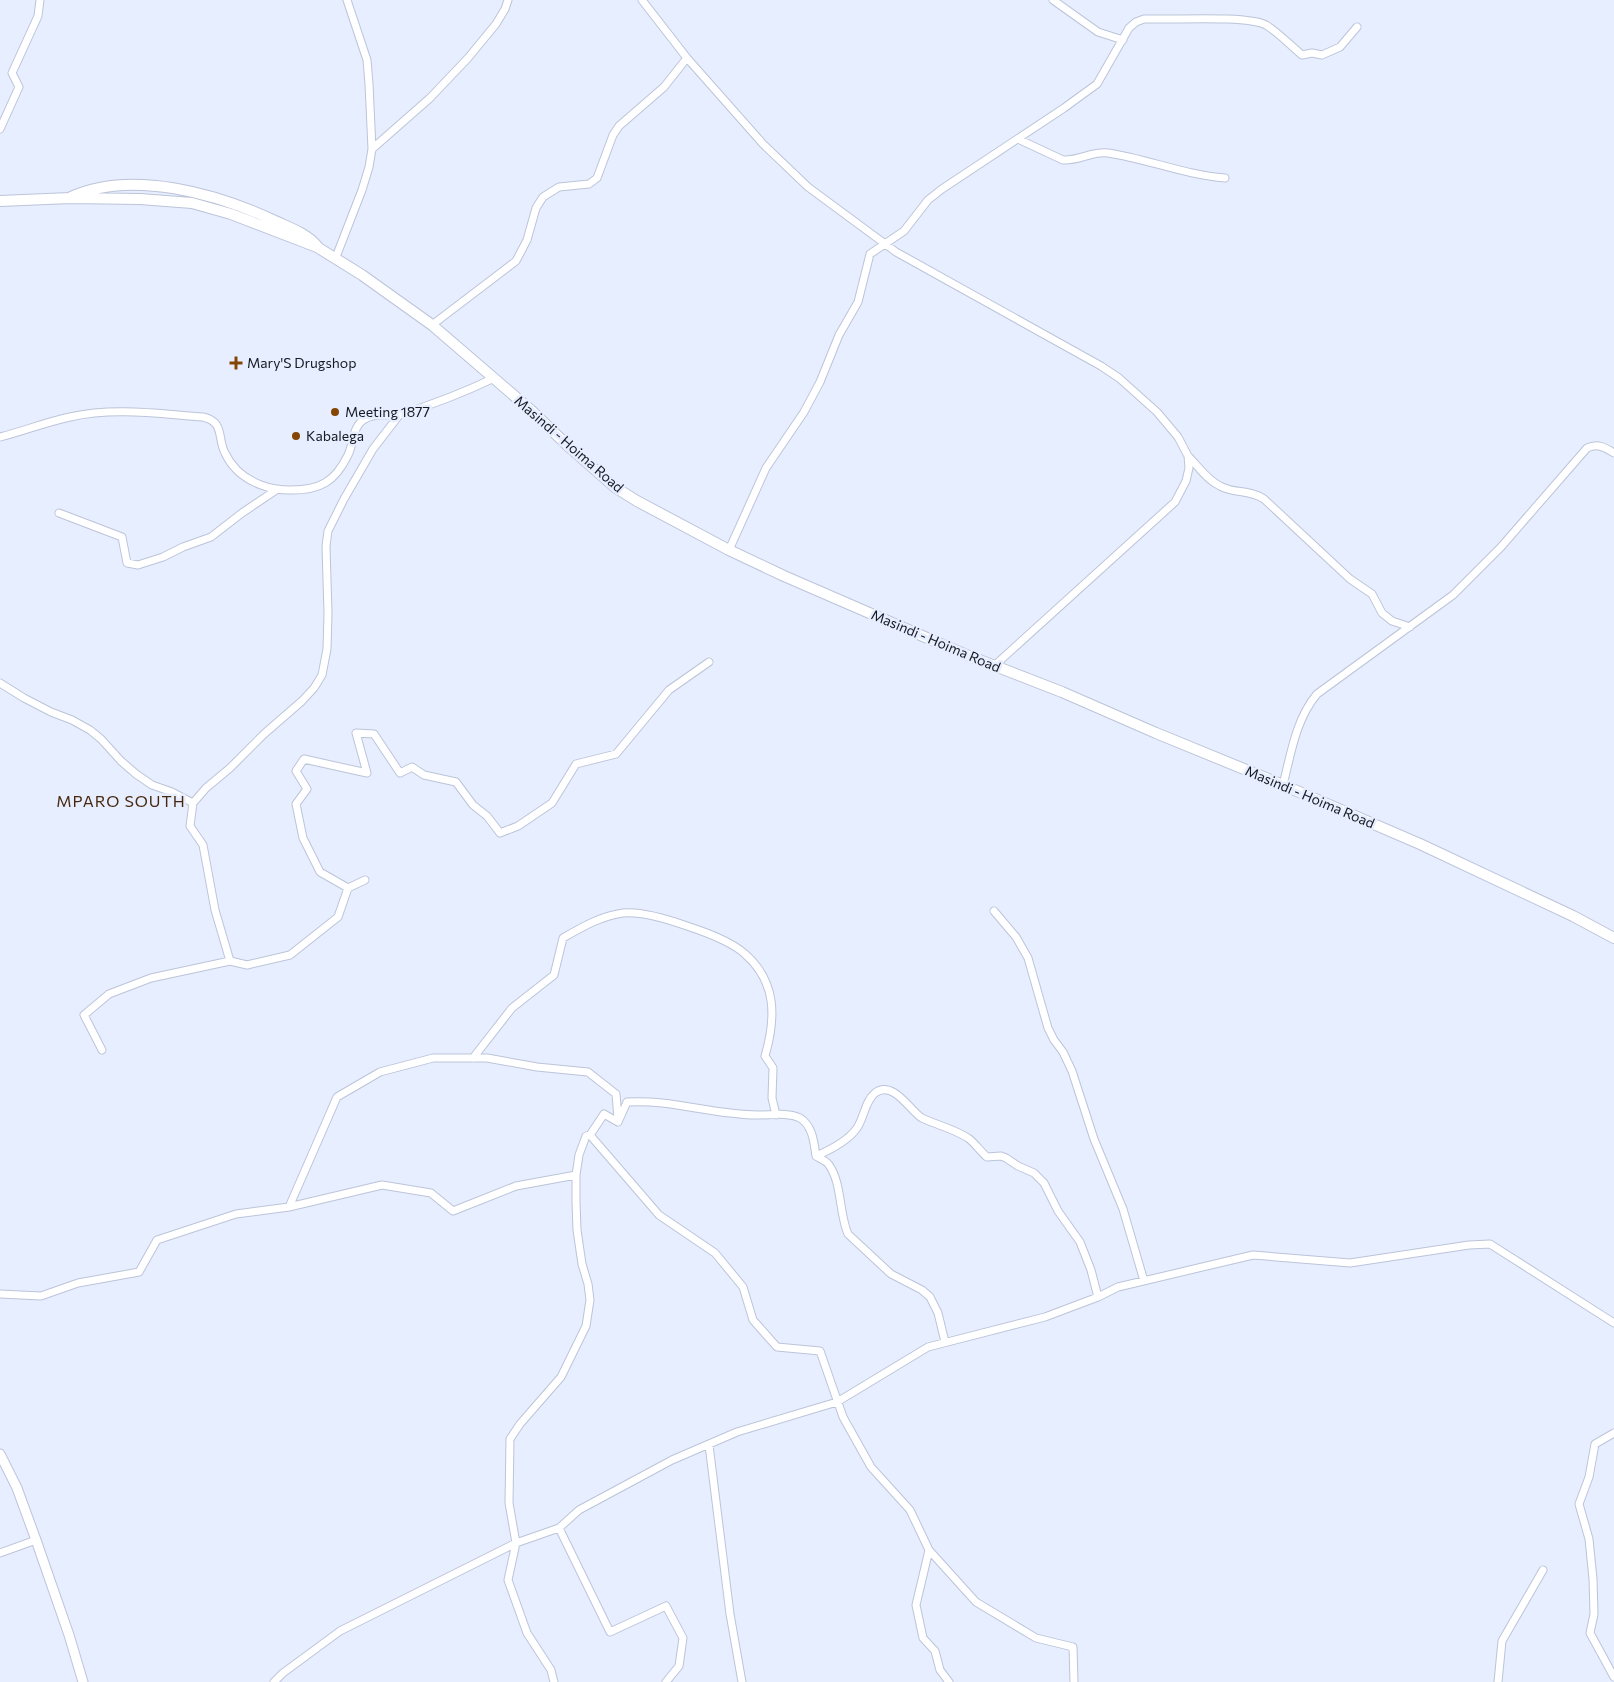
<svg xmlns="http://www.w3.org/2000/svg" width="1614" height="1682" font-family="Commissioner,sans-serif">
<style>
.lines{fill:none;stroke-linecap:round;stroke-linejoin:round}
.minor-casing{stroke:#bcc4d9;stroke-width:9}
.tertiary-casing{stroke:#bcc4d9;stroke-width:11}
.secondary-casing{stroke:#bcc4d9;stroke-width:12}
.minor{stroke:#fff;stroke-width:7}
.tertiary{stroke:#fff;stroke-width:9}
.secondary{stroke:#fff;stroke-width:10}
.poi-dot{fill:#844604;stroke:#e7eeff;stroke-width:2}
.labels{text-anchor:middle;stroke-width:5;stroke-linejoin:round;paint-order:stroke}
.poi-label{font-size:14px;fill:#161921;stroke:#e7eeff;text-anchor:start}
.street-label{font-size:14px;fill:#161921;stroke:#e7eeff}
.quarter-label{font-size:16px;letter-spacing:1px;fill:#48290f;stroke:#e7eeff}
</style>
<rect width="100%" height="100%" fill="#e7eeff"/>
<g class="lines">
<g class="minor-casing">
<path id="minor" d="M347,0L367,60L369,84L372,149
M642,0L687,58L763,144L808,187L896,252L1101,366L1119,378L1157,412L1178,437L1188,456L1189,468L1186,481L1175,502L994,666
M1053,0L1098,32L1123,40
M0,129L19,87L12,73L38,16L40,0
M1018,139L1063,160C1079,161 1092,151 1108,153C1148,159 1185,175 1225,178
M336,257L362,190L369,167L372,149L430,98L468,58L496,24L505,9L508,0
M432,325L516,261L527,240L536,208L543,197L559,187L589,184L597,178L613,135L619,126L664,87L687,58
M0,437C24,431 46,422 70,417C114,407 159,414 203,417C225,422 217,438 225,453C232,468 245,479 261,485C271,489 280,490 291,490C320,490 335,482 348,455C354,443 352,426 365,419C376,412 390,417 402,414C434,404 465,392 494,378
M1188,456C1198,466 1207,480 1220,486C1234,494 1249,489 1264,499L1350,579L1372,594L1382,613L1392,621L1410,627
M59,513L122,537L127,563L138,565L163,557L183,547L211,537L242,513L276,490
M729,550L766,468L804,412L820,382L839,335L858,302L870,254L904,231L928,200L942,189L1064,108L1097,84L1129,28L1136,22L1144,19C1170,20 1247,15 1266,25C1279,33 1291,46 1302,55L1312,53L1322,55L1340,47L1357,27
M0,683L24,698L51,712L72,720L90,730L101,739L121,761L136,774L152,785L172,792L193,803L206,788L230,768L264,734L302,701L314,688L322,675L327,649L328,613L326,546L328,531L344,499L373,449L400,414
M1283,785C1291,753 1296,719 1317,694L1453,595L1501,547L1587,448C1598,443 1604,447 1614,453
M365,880L348,888L320,872L303,838L296,804L307,789L296,771L304,759L367,773L356,733L374,734L400,773L412,767L424,775L456,782L473,805L487,816L500,833L518,826L552,803L576,764L616,754L669,690L709,662
M994,911L1016,937L1028,958L1048,1028L1054,1040L1063,1052L1072,1071L1094,1139L1123,1209L1144,1281
M230,961L247,965L290,955L338,917L348,888
M102,1050L84,1015L109,994L151,978L230,961L215,910L203,845L190,826L193,803
M473,1058L512,1008L554,975L563,938C582,927 601,916 623,913C641,911 670,920 687,926C705,932 731,941 745,954C777,982 776,1018 765,1056L773,1068L772,1098L776,1115
M590,1135L659,1215L715,1253L743,1287L753,1320L777,1347L820,1351L843,1417L871,1467L910,1510L929,1550L916,1605L923,1638L935,1651L940,1670L949,1682
M816,1156C830,1150 848,1141 857,1128C864,1118 865,1101 875,1093C893,1079 911,1112 922,1118C937,1125 954,1129 968,1138C975,1143 980,1151 987,1157L1001,1156L1006,1158L1018,1166L1034,1173L1044,1183L1058,1211L1080,1242L1091,1270L1098,1297
M289,1207L382,1185L431,1193L453,1211L516,1186L576,1175
M0,1294L41,1296L78,1283L139,1272L157,1240L236,1214L289,1207L337,1097L380,1072L433,1058H487L537,1067L588,1072L616,1094L618,1119
M1614,1433L1595,1444L1589,1477L1579,1504L1589,1539L1593,1579L1594,1614L1590,1633L1614,1677
M709,1445L730,1614L742,1682
M559,1528L610,1632L666,1606L683,1638L679,1666L666,1682
M929,1550L976,1602L1036,1638L1073,1647L1074,1682
M0,1553L36,1540
M274,1682L283,1673L340,1631L516,1543L559,1528L579,1510L672,1460L737,1432L837,1402L928,1347L1045,1317L1098,1297L1118,1287L1253,1255L1350,1263L1469,1245L1490,1244L1614,1323
M554,1682L551,1670L527,1633L508,1580L516,1543L509,1503L510,1439L520,1424L561,1377L586,1326L590,1300L588,1284L582,1264L577,1230L576,1202V1175L579,1155L586,1136L590,1135L604,1114L618,1122L627,1102C671,1099 713,1115 758,1115C771,1115 788,1112 800,1118C813,1126 814,1143 816,1156C820,1159 827,1161 829,1165C842,1183 839,1214 848,1234L891,1274L922,1290L930,1297L938,1313L945,1342
M1498,1682L1502,1641L1543,1570"/>
</g>
<g class="tertiary-casing">
<path id="tertiary" d="M0,1454L17,1488L36,1540L69,1635L83,1682"/>
</g>
<g class="secondary-casing">
<path id="secondary" d="M71,197C132,169 218,194 275,221C290,228 306,233 317,246
M0,201L70,198L140,199L192,203L231,214L317,247L362,275L432,325L533,412L567,445L616,488L637,501L729,550L784,576L964,654L1062,692L1156,733L1283,785L1420,844L1573,916L1614,938"/>
</g>
<use href="#minor" class="minor"/>
<use href="#tertiary" class="tertiary"/>
<use href="#secondary" class="secondary"/>
</g>
<g class="poi-dot">
<path d="M233.5 355.5h5v5h5v5h-5v5h-5v-5h-5v-5h5z"/>
<circle cx="335" cy="412" r="5"/>
<circle cx="296" cy="436" r="5"/>
</g>
<g class="labels">
<g class="poi-label">
<text x="247" y="368">Mary'S Drugshop</text>
<text x="345" y="417">Meeting 1877</text>
<text x="306" y="441">Kabalega</text>
</g>
<g class="street-label">
<text transform="translate(569 444) rotate(41)" y="5">Masindi - Hoima Road</text>
<text transform="translate(936 641) rotate(23)" y="5">Masindi - Hoima Road</text>
<text transform="translate(1310 797) rotate(23)" y="5">Masindi - Hoima Road</text>
</g>
<g class="quarter-label">
<text x="121" y="807">MPARO SOUTH</text>
</g>
</g>
</svg>
